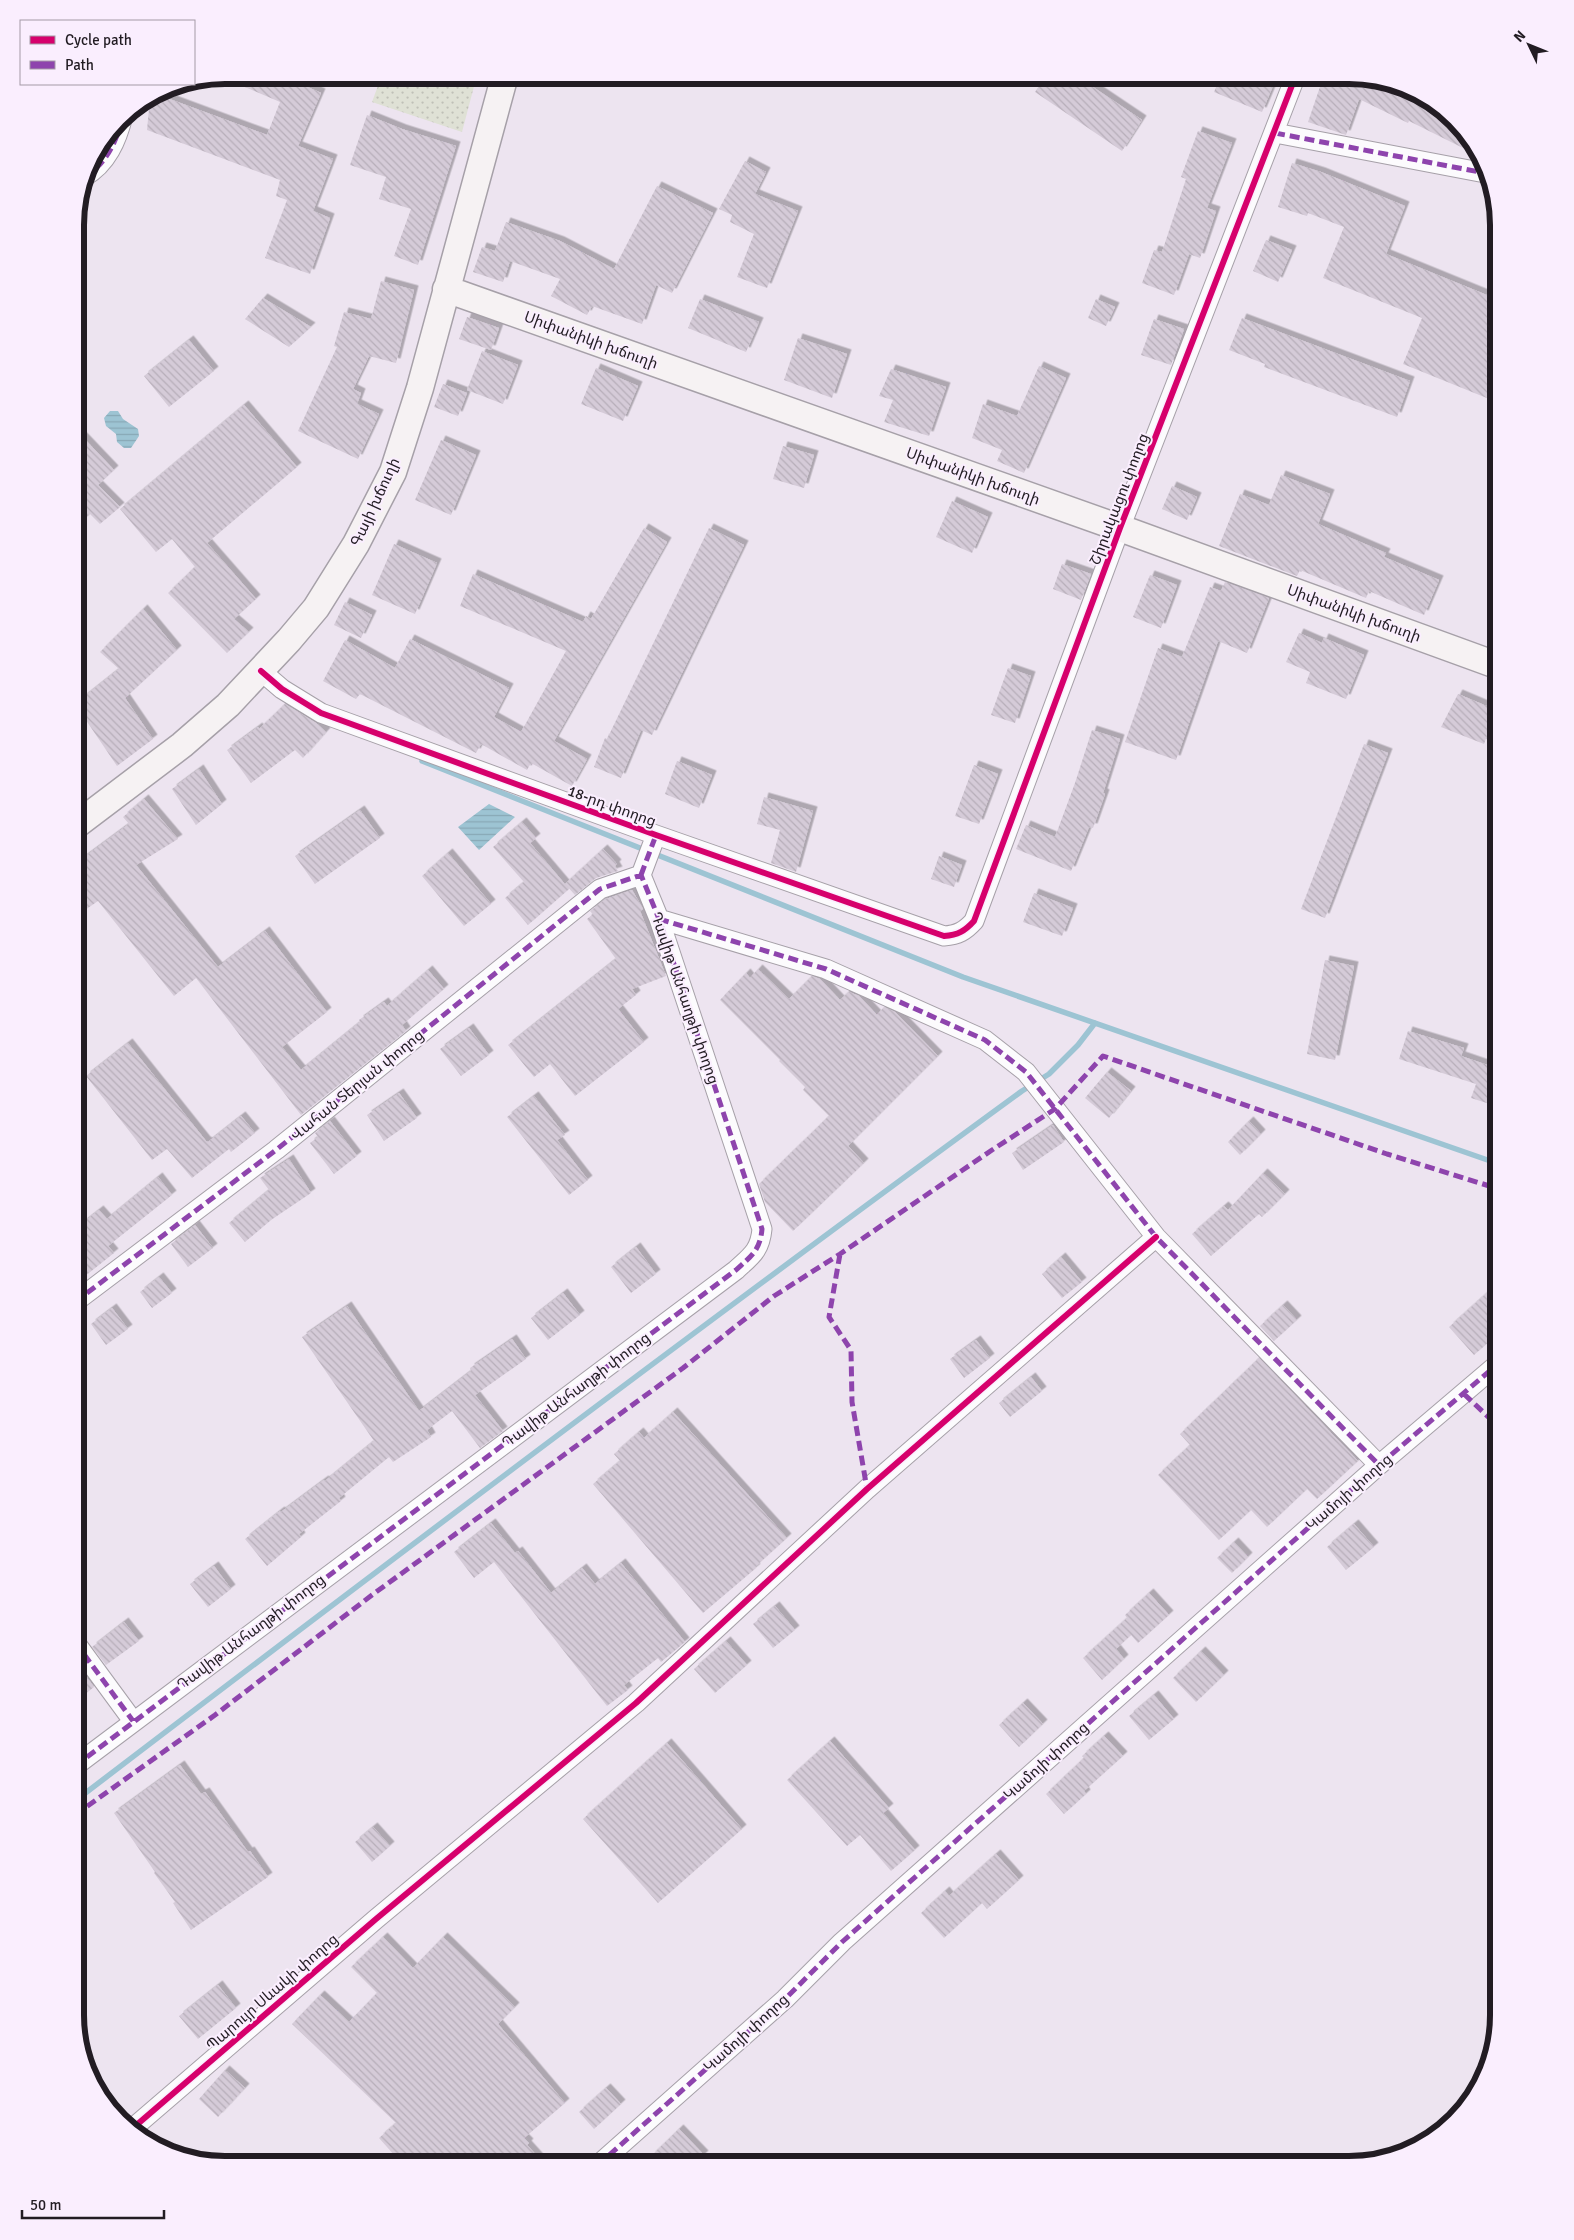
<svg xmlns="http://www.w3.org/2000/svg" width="1574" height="2240" font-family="Signika,'Noto Sans Armenian',sans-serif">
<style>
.grass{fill:url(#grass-dots)}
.water{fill:url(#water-rules)}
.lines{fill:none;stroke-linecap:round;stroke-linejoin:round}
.stream{stroke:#9dc4d3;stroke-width:5.5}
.building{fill:url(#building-back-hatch);filter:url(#shadow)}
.street-casing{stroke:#a6a0a8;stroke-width:21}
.secondary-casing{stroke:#a6a0a8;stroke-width:29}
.street{stroke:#fcfbfd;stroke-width:19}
.secondary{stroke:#f6f2f3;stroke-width:26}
.quiet{stroke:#8e44ad;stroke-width:5;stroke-dasharray:10 5;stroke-linecap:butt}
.cycleway-casing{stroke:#faeefe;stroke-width:9}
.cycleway{stroke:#d6006c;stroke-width:6}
.labels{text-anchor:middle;stroke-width:4;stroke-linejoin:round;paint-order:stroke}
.street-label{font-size:15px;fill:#221c23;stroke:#faeefe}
.rim{fill:none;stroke:#221c23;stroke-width:6}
</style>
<defs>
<pattern id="grass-dots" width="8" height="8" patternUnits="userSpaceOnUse" patternTransform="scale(1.25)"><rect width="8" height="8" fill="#dfe1d5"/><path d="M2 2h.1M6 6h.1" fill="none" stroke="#bfc0b7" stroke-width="1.8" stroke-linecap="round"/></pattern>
<pattern id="water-rules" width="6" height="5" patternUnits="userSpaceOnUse" patternTransform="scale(1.25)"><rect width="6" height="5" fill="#9dc4d3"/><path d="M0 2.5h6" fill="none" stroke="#87a8b5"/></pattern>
<pattern id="building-back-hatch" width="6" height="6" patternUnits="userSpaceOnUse" patternTransform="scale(1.25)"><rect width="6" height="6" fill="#d5cbd8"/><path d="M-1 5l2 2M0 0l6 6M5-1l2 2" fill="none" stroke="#b7aeb9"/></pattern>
<filter id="shadow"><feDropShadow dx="4.5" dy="-4.5" stdDeviation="0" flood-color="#0004"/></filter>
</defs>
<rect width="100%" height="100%" fill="#ede4f0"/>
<path class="grass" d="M382,75H477L462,132L372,102Z"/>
<path class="water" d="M110,411H118L123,419L138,429L139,436L131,448H124L117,442L116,434L106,426L104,418Z
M489,804L515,817L479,850L458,827Z"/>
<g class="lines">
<path class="stream" d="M422,761L963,977L1499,1164
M75,1801C388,1562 703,1324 1022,1091L1049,1074L1078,1045L1095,1023"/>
</g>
<path class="building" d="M224,75H308L303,85L321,93L298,146L333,159L313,211L330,218L310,274L265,258L287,200L276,196L280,180L147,130L150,98L156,94L267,135L280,102L219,76Z
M1046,75H1075L1142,120L1122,151L1035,92Z
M1221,75H1247L1273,86L1262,112L1214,92Z
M1324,75H1359L1425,96L1479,149L1481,157L1409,121L1408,123L1359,99L1346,135L1308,122Z
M367,115L402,129L456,146L418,265L394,256L411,209L379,199L386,177L350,165Z
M1198,131L1232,143L1207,208L1216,211L1200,258L1189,254L1174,295L1142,283L1154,250L1162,252L1186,179L1181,177Z
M745,161L766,172L755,194L798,211L767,288L737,277L754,234L730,222L732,215L719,209Z
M1292,163L1321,172L1405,206L1386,254L1499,300V403L1403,364L1422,318L1323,278L1344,227L1308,213L1307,216L1278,207Z
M657,186L713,213L672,293L656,285L642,324L592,306L587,315L551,296L560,279L510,261L503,282L473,272L482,247L495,251L506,222L560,241L614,269Z
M1266,240L1292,250L1278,282L1253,271Z
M381,281L414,290L396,363L369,356L353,389L361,393L357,404L379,414L358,459L298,431L337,347L334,346L344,312L371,319Z
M263,298L311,327L289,347L245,319Z
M700,299L759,322L746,352L688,328Z
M1096,299L1115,307L1106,326L1088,318Z
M467,317L499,328L491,350L459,339Z
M1242,318L1410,381L1397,417L1264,367L1265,364L1229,350Z
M1154,319L1184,329L1171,365L1141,355Z
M798,338L847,354L832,398L784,380Z
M189,340L214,371L169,407L144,376Z
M482,351L518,365L503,404L467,390Z
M1039,366L1066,378L1024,473L997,461L1002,450L972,438L983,404L1017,416Z
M596,368L638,386L623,421L581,404Z
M891,369L946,387L929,436L884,422L893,400L879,396Z
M443,384L467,393L458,416L434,407Z
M244,405L297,467L207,543L256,599L234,619L249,632L227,653L168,593L195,567L172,539L156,552L120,509Z
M75,429L114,470L98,485L120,507L100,524L90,514L75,528Z
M441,440L476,455L451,515L415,500Z
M783,446L814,455L804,488L773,479Z
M1281,475L1330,494L1318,524L1386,553L1384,557L1439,580L1424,615L1369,591L1366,598L1300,570L1297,576L1219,546L1240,494L1269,505Z
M1172,486L1197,497L1187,520L1162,509Z
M952,501L988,517L972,553L936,537Z
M644,528L667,542L554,741L587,759L572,786L531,763L527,770L481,744L476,753L360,694L356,699L323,681L345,640L395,668L410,639L509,688L494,717L521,732L566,651L460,606L473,574L583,622L586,616L591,619Z
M709,528L744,545L652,735L641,730L621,778L594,767L605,738L607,739Z
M394,544L437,563L415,614L372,595Z
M1062,564L1091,574L1081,600L1053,589Z
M1150,575L1177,585L1161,628L1133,617Z
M1225,582L1269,598L1247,653L1218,641L1176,760L1125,742L1158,648L1182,657L1210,587L1221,591Z
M345,602L372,615L361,638L334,625Z
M143,609L177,650L125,698L153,739L117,766L75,704L119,669L100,652Z
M1299,633L1322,643L1324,638L1364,655L1346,699L1306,683L1310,672L1286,662Z
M1008,668L1031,676L1015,723L991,715Z
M1458,694L1496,710L1484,744L1441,727Z
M285,704L316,723L326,732L303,758L295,750L251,783L227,750L258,727L259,729Z
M1092,730L1120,739L1103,793L1105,794L1093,828L1089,827L1071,871L1016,849L1026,825L1055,837L1075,783Z
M1364,744L1388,753L1325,918L1301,909Z
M677,761L712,775L699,808L665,794Z
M974,765L998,774L979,824L955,816Z
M199,769L222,804L196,825L172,789Z
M764,797L813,811L796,872L771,863L780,830L757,824Z
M144,799L178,839L136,865L218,967L265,931L327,1012L282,1047L301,1070L360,1022L359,1020L384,1002L387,1006L428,970L444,989L402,1025L406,1031L301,1115L196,978L174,996L98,901L75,917V864L129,824L123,817Z
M360,810L380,838L315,884L295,856Z
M522,822L536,838L530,843L569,889L528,925L505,898L524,882L493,847Z
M603,849L617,864L615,866L618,871L596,878L575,895L565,884Z
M448,853L491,904L464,926L422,876Z
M939,856L962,865L954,887L931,879Z
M632,890L643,909L640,911L666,976L632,989L636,995L618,1009L644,1042L575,1096L550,1064L534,1077L508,1045L616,959L587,919L593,914L590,911L606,899Z
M1034,893L1073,908L1062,936L1023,922Z
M1325,960L1354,966L1335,1060L1307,1054Z
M758,969L789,999L812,976L820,979L840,1000L849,992L859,996L877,1015L884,1007L895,1012L938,1056L848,1146L864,1163L793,1231L765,1202L759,1184L829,1116L803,1090L805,1087L779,1061L780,1060L720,1000L746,973L750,978Z
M469,1028L489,1055L461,1076L440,1049Z
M1408,1031L1464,1048L1461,1056L1499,1069V1107L1471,1098L1476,1084L1399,1059Z
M128,1043L206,1141L208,1142L241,1116L255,1133L231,1152L229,1149L192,1178L167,1149L152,1160L86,1076Z
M1107,1072L1131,1091L1109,1118L1085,1098Z
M399,1093L417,1118L384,1141L367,1115Z
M534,1096L565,1135L557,1140L588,1180L569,1195L507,1117Z
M330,1121L357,1156L334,1174L310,1143L318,1137L315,1133Z
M1249,1121L1261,1134L1240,1155L1228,1142Z
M1053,1125L1064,1142L1023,1170L1012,1153Z
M289,1159L311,1193L271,1220L245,1242L229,1223L269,1190L260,1178Z
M1263,1173L1285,1194L1262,1217L1259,1214L1211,1256L1192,1234L1224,1206L1228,1210Z
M158,1177L172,1195L108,1246L114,1253L75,1284V1229L99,1210L107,1219Z
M195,1225L213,1248L188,1267L171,1244Z
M636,1247L656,1274L631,1293L611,1267Z
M1061,1257L1082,1282L1062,1298L1042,1274Z
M159,1277L172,1293L152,1308L140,1292Z
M1499,1282V1333L1474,1355L1449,1327Z
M563,1293L580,1315L548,1340L531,1318Z
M1283,1305L1297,1320L1274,1341L1260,1326Z
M347,1306L419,1411L471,1371L470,1368L512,1339L526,1359L475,1395L503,1431L480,1448L452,1411L427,1430L431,1437L393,1462L389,1457L339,1498L341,1501L299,1534L301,1537L267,1566L245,1539L280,1511L281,1512L324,1480L325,1481L374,1441L302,1337Z
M112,1308L128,1329L106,1345L91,1324Z
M976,1340L990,1358L964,1378L950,1359Z
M1259,1358L1358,1461L1317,1499L1307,1489L1267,1527L1251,1510L1219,1540L1158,1475L1190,1445L1180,1434Z
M1031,1377L1042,1391L1010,1417L999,1403Z
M673,1412L787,1538L755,1567L756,1568L703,1613L593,1484L620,1461L614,1454L639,1432L644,1438Z
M491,1523L515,1553L518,1551L551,1593L582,1568L595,1584L621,1563L685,1642L661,1662L658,1658L624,1685L628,1690L607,1706L494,1562L474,1578L454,1552Z
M1354,1524L1374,1547L1346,1570L1327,1547Z
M1234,1542L1248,1557L1232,1573L1217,1558Z
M214,1566L231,1589L208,1607L190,1584Z
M1149,1593L1169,1615L1138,1643L1131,1635L1116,1649L1124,1659L1102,1680L1083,1658L1127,1618L1125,1615Z
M775,1606L795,1630L773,1648L753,1624Z
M124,1622L139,1641L106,1665L92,1647Z
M726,1641L747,1665L715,1693L694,1669Z
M1201,1651L1224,1675L1196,1702L1173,1678Z
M75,1661L94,1687L75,1702Z
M1154,1695L1174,1719L1149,1740L1129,1716Z
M1023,1703L1043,1724L1019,1747L999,1725Z
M1104,1736L1123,1756L1084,1791L1086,1794L1064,1814L1046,1794L1084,1758L1082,1756Z
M830,1741L889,1808L883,1813L915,1850L891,1871L860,1835L847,1846L787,1780Z
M667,1743L742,1829L658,1903L583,1819Z
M180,1765L201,1794L205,1792L248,1852L250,1851L268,1877L191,1930L173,1903L175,1902L154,1873L155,1872L114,1813Z
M373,1827L390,1846L372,1862L355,1842Z
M996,1854L1019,1880L987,1909L982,1903L944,1938L921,1913L945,1891L949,1896Z
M383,1937L413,1968L443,1937L515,2007L498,2024L565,2103L524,2138L529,2143L527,2145L545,2165H403L379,2138L396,2123L292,2024L320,1995L349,2022L377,1993L351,1967Z
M218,1985L236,2008L198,2039L179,2016Z
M225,2070L245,2088L218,2117L199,2099Z
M606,2088L621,2104L594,2129L579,2112Z
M679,2129L704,2155L693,2165H659L651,2156Z"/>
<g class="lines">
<g class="street-casing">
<path id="street" d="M1275,133L1485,173
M84,177C107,164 117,140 123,116
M261,671L282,689L321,713L656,835L944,936C958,935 965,931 974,921L1120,528L1296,75
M641,875L656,835
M659,919L826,969L985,1040L1026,1072L1156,1237L1379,1465
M75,1302L276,1150L600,889L641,875
M75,1642L133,1721
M75,1766L736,1270C751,1256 760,1251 762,1229L659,919L641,875
M133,2128L376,1919L636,1703L867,1489L1156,1237
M598,2165L785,1999L842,1942L1379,1465L1499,1363"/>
</g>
<g class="secondary-casing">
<path id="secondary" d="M446,289L1120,528L1499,666
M75,826L182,745L228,705L289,640L316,608L356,544L393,472L420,388L505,75"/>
</g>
<use href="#street" class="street"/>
<use href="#secondary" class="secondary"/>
<path class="quiet" d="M1275,133L1485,173
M84,177C107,164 117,140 123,116
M641,875L656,835
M659,919L826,969L985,1040L1026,1072L1156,1237L1379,1465
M840,1254L829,1317L851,1350L852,1402L867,1489
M75,1302L276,1150L600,889L641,875
M1464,1394L1499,1427
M75,1642L133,1721
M75,1766L736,1270C751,1256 760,1251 762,1229L659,919L641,875
M75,1815L215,1715L372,1595L683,1368L774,1296L840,1254L992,1150L1055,1109L1103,1056L1387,1154L1499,1189
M598,2165L785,1999L842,1942L1379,1465L1499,1363"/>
<g class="cycleway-casing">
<path id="cycleway" d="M261,671L282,689L321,713L656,835L944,936C958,935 965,931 974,921L1120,528L1296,75
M133,2128L376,1919L636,1703L867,1489L1156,1237"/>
</g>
<use href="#cycleway" class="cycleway"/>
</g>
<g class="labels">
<g class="street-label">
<text transform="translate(591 340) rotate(20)" y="5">Սիփանիկի խճուղի</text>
<text transform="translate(973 476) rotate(20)" y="5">Սիփանիկի խճուղի</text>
<text transform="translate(1119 499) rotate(-69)" y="5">Շիրակացու փողոց</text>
<text transform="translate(375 502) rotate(-65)" y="5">Գայի խճուղի</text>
<text transform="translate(1354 613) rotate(20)" y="5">Սիփանիկի խճուղի</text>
<text transform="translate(612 806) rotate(20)" y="5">18-րդ փողոց</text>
<text transform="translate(685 998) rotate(71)" y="5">Դավիթ Անհաղթի փողոց</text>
<text transform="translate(357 1085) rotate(-39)" y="5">Վահան Տերյան փողոց</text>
<text transform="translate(576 1390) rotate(-37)" y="5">Դավիթ Անհաղթի փողոց</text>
<text transform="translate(1349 1492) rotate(-41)" y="5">Կամոյի փողոց</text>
<text transform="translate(251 1632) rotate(-37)" y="5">Դավիթ Անհաղթի փողոց</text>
<text transform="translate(1046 1761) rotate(-42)" y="5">Կամոյի փողոց</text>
<text transform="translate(272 1992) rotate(-41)" y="5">Պարույր Սևակի փողոց</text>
<text transform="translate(746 2033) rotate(-42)" y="5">Կամոյի փողոց</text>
</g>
</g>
<path d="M0 0H1574V2240H0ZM225 84H1349A141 141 0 0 1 1490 225V2015A141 141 0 0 1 1349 2156H225A141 141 0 0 1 84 2015V225A141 141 0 0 1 225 84Z" fill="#faeefe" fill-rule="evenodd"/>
<path class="rim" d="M225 84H1349A141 141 0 0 1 1490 225V2015A141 141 0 0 1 1349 2156H225A141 141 0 0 1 84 2015V225A141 141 0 0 1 225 84Z"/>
<rect x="20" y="20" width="175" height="65" fill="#faeefe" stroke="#a49aa6"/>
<rect x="30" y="36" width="25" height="8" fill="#d6006c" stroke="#a49aa6"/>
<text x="65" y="45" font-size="15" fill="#221c23">Cycle path</text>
<rect x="30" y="61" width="25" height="8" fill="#8e44ad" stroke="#a49aa6"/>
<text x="65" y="70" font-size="15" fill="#221c23">Path</text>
<g transform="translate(1529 45) rotate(313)" stroke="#faeefe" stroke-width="4" paint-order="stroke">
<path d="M0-4L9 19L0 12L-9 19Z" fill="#221c23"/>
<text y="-8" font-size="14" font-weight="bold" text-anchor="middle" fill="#221c23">N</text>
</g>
<path d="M22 2210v8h142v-8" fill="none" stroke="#221c23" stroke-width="2.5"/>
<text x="30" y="2210" font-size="15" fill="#221c23" stroke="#faeefe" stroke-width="4" paint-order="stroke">50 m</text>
</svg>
